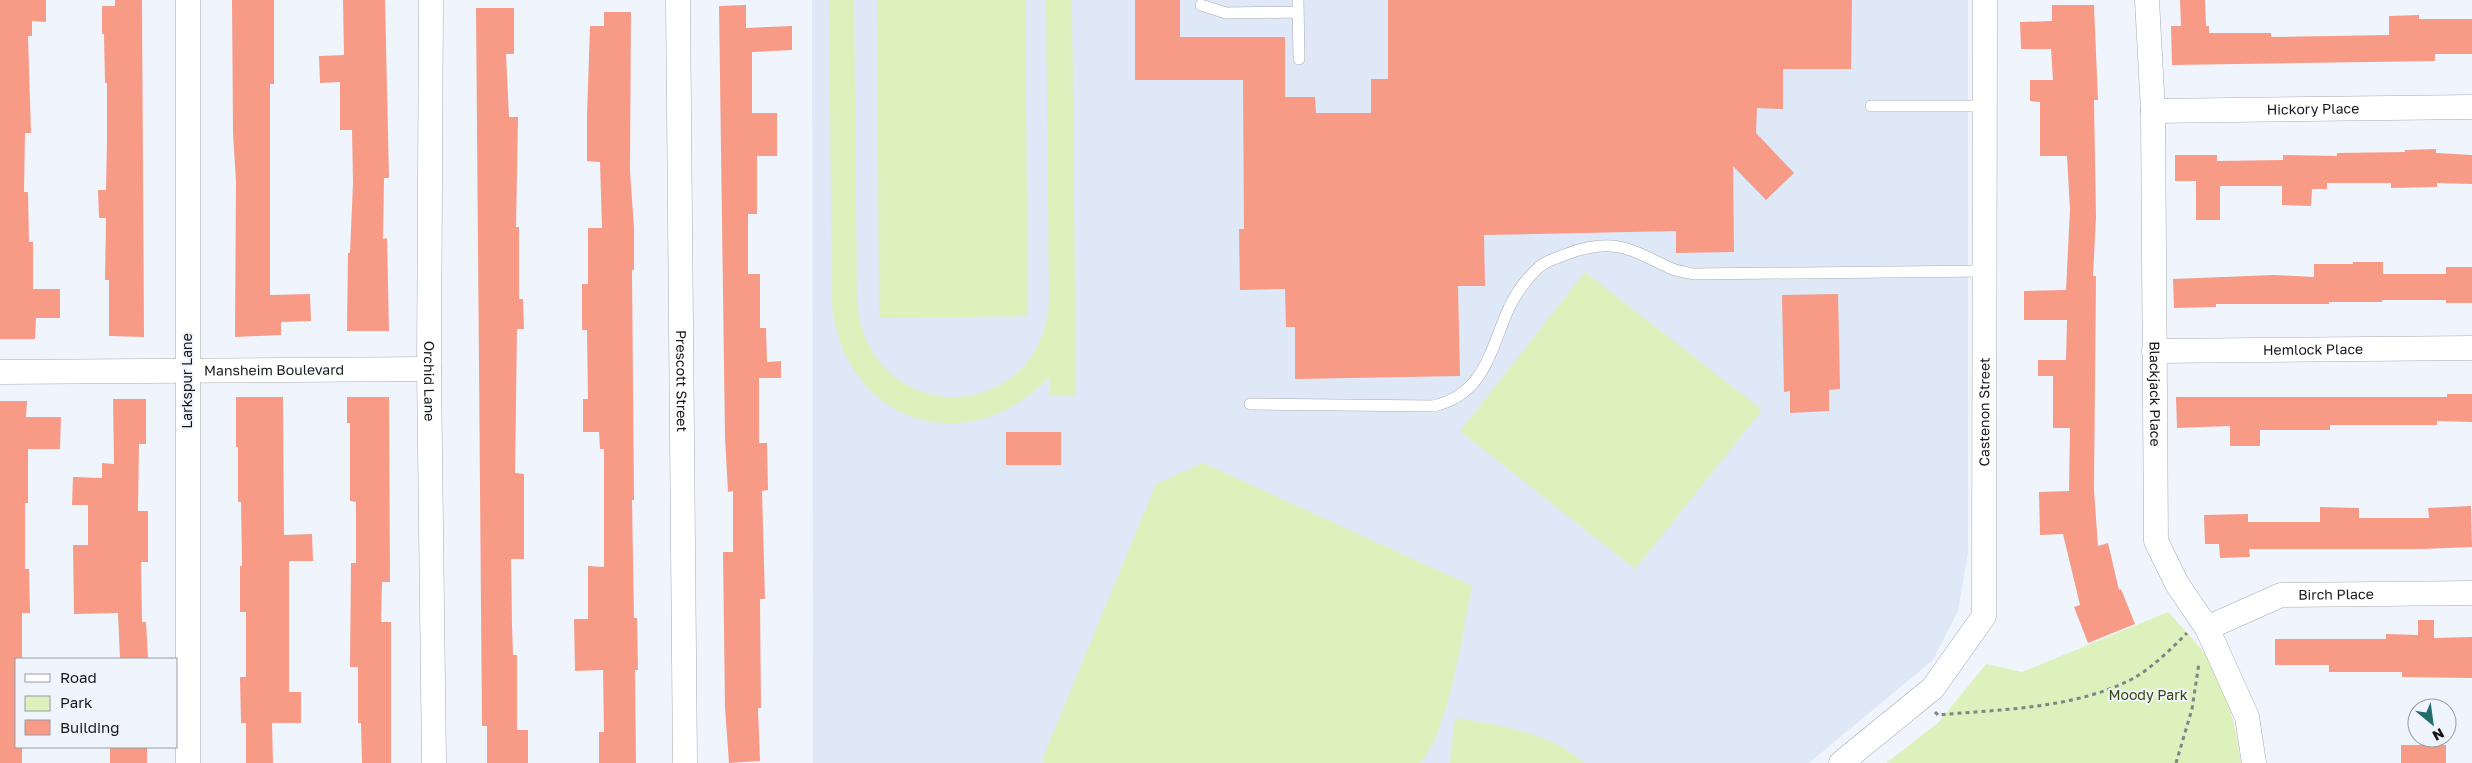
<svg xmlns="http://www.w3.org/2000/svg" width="2472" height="763" font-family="'Golos Text',sans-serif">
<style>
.built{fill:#dee8f6}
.green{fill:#dcf1bc}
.building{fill:#f79a86}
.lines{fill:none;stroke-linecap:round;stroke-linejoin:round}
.lane-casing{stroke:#a6abb2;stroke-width:12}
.street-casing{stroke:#a6abb2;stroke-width:25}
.path{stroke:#81848a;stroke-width:3;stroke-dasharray:4 4;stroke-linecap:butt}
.lane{stroke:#fff;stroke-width:11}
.street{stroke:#fff;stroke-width:24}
.labels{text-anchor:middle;stroke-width:4;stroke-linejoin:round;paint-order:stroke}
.street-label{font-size:14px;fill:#15171a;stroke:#f0f5fd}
.park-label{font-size:14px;fill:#324403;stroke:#f0f5fd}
</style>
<rect width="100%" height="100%" fill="#f0f5fd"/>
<path class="built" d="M812,0H1968V552L1958,611L1933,660L1809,763H813Z"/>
<path class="green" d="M829,0H854L857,304C870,430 1042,427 1049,301L1046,0H1072L1076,396H1050V376C969,464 843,423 832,304Z
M877,0H1025L1028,316L879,318Z
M1585,272L1762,410L1635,569L1460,431Z
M1203,463L1472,586C1463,630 1449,732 1420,763H1045L1042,760L1156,484Z
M2168,612C2186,632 2209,654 2220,680C2231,707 2237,735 2241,763H1886L1938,723L1986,664L2022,672Z
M1455,718C1498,725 1551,733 1584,763H1450Z"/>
<path class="building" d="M0,0H46V22L32,21V36H28L31,133H25L24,192H28L29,242H33V289H60V318H36L35,339H0Z
M115,0H142L144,337L109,336V280H105L106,218H99L98,190H106L107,141V83H105L104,34H102V6H115Z
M232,0H274V84H270V295L310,294L311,321L281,322V335L235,337L236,182L233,133Z
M343,0H385L389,178H384L383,239L387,238L389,331H347L348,253H350L353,183L352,130H340V82L320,83L319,56L344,55Z
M1135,0H1180V37H1285V97H1315L1316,113H1371V79H1388V0H1852L1851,69H1783V109L1757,108L1756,133L1794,173L1766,200L1733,166L1734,252L1676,253V231L1484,235L1485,286H1458L1460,376L1295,379V327H1286L1285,289L1240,290L1239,229H1244L1243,80H1135Z
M2180,0H2205L2206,26H2209V33H2271V37L2389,35V16L2419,15V19H2472V54H2435V61L2172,65L2171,26H2181Z
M746,5V28L792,26V50L752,52V113H777V156H757V214H748V274H760V328H766L767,362L781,361V378H759V443H767L768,490L762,491L765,599H760L761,708H758L760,761L729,763L725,708L723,552H733V491L728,492L725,437L719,6Z
M2052,5H2094L2098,100H2094L2096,217L2093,276H2096L2094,490L2098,546L2108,543L2119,590L2121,589L2135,624L2088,643L2074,607L2080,605L2063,534L2040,535L2039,492L2069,491L2070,428H2053V376H2038V360H2066L2067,320H2024V291L2066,290L2070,210L2067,156H2040V102L2030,101V80H2053L2051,49H2021L2020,22L2052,21Z
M476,8H514V54H506L509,117H518L516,227H519V299H523L524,329H517L515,473L524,474V559H511L512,625L513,655H517V730H528V763H487V726H482Z
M604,12H631L630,171L634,228V270H632L634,500H632L634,618H637L638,670H635L636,763H599V732H604L603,670L575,671L574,619H588V566L604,567V449H600L599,432H583V399H588L587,330H582V284H588V228H602L600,162L587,161V116L590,26H604Z
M2436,149V153L2472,155V184L2437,183V187L2391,188V183H2327V189H2312L2311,206L2282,205V186H2220V220H2196V181H2175V155H2217V161L2283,160V155L2337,156V153L2405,152V150Z
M2353,262H2383V274H2446V267H2472V303H2446V300H2382V302H2329V304H2216V307L2174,308L2173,279L2274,275L2314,277V264H2353Z
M1838,294L1840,389L1829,390V411L1790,413V391L1784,392L1782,295Z
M2447,394H2472V422L2437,421V425H2330V430H2260V446H2230V426L2177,428L2176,397H2447Z
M236,397H283L284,535L312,534L313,561H289V692H301V723H272L273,763H246V723H241L240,677H246V612H240V566H242L241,502H238V447H236Z
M347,397H389L390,582H382L381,622H391V763H362L361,723H358V667H350L351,563H356V502L350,501V423H347Z
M113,399H146V444H139L138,511H148V562H141L142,622H146L148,659H120L118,613L74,614L73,545H88V505H72L73,477L102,478V463L114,464Z
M0,401H27L26,417H61L60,449H28V503H25V569H29L30,613H22V659H16V747H22V763H0Z
M1006,432H1061V465H1006Z
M2471,506L2472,547L2421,549H2249L2250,557L2220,558L2219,544H2205L2204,515L2248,514V522H2320V507L2359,508V518H2429L2428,508Z
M2418,620H2434V638L2472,637V678L2402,677V672H2329V665H2275V639H2386V634L2418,635Z
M2401,745H2446V763H2401Z
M110,747H147V763H110Z"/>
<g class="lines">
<g class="lane-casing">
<path id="lane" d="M1298,0L1299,59
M1201,5L1226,13L1298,12
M1871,106H1985
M1250,404L1433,406C1484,395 1490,351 1508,310C1515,295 1527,278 1539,267C1546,261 1558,257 1567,254C1579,249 1597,245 1611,246C1631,247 1650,259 1668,267C1675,271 1685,272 1693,274L1985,271"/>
</g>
<g class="street-casing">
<g id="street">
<path id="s1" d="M431,0L429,369L434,763"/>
<path id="s2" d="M678,0L685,763"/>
<path id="s3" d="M2147,0L2153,111L2156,541L2177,584L2207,628L2247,717L2254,763"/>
<path id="s4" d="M2153,111L2472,107"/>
<path id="s5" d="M2154,351L2472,348"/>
<path id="s6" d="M0,372L429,369"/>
<path id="s7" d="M2207,628L2281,595L2472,593"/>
<path d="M188,763V0"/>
<path id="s8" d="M1841,763L1933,688L1984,616L1985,0"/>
</g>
</g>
<path class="path" d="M1935,712L1938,715C2003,709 2075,709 2134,678C2153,667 2171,649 2187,633
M2176,763L2192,709L2199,663"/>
<use href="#lane" class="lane"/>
<use href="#street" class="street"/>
</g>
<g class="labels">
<g class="street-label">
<text dy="5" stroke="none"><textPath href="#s4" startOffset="160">Hickory Place</textPath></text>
<text dy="5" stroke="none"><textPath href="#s5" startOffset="159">Hemlock Place</textPath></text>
<text dy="5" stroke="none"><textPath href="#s6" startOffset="274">Mansheim Boulevard</textPath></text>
<text transform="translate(187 381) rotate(-90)" y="5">Larkspur Lane</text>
<text dy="5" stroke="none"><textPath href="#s1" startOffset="381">Orchid Lane</textPath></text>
<text dy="5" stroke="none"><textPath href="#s2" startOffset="381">Prescott Street</textPath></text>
<text dy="5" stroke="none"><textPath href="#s3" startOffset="394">Blackjack Place</textPath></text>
<text dy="5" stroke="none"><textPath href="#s8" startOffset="411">Castenon Street</textPath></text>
<text dy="5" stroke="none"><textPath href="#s7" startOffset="136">Birch Place</textPath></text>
</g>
<g class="park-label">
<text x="2148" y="700">Moody Park</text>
</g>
</g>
<rect x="15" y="658" width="162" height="90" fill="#f0f5fd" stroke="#989ca2"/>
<rect x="25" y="674" width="25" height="8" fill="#ffffff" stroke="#989ca2"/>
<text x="60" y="683" font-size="15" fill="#15171a">Road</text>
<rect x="25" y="696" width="25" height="15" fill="#dcf1bc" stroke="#989ca2"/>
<text x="60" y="708" font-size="15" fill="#15171a">Park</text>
<rect x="25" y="720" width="25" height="15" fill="#f79a86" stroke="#989ca2"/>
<text x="60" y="733" font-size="15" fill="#15171a">Building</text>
<g transform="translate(2432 723) rotate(151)"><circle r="24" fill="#f0f5fd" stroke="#989ca2"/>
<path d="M0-4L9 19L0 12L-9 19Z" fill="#226d6d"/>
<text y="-8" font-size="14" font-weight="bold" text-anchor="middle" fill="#15171a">N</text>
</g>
</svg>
